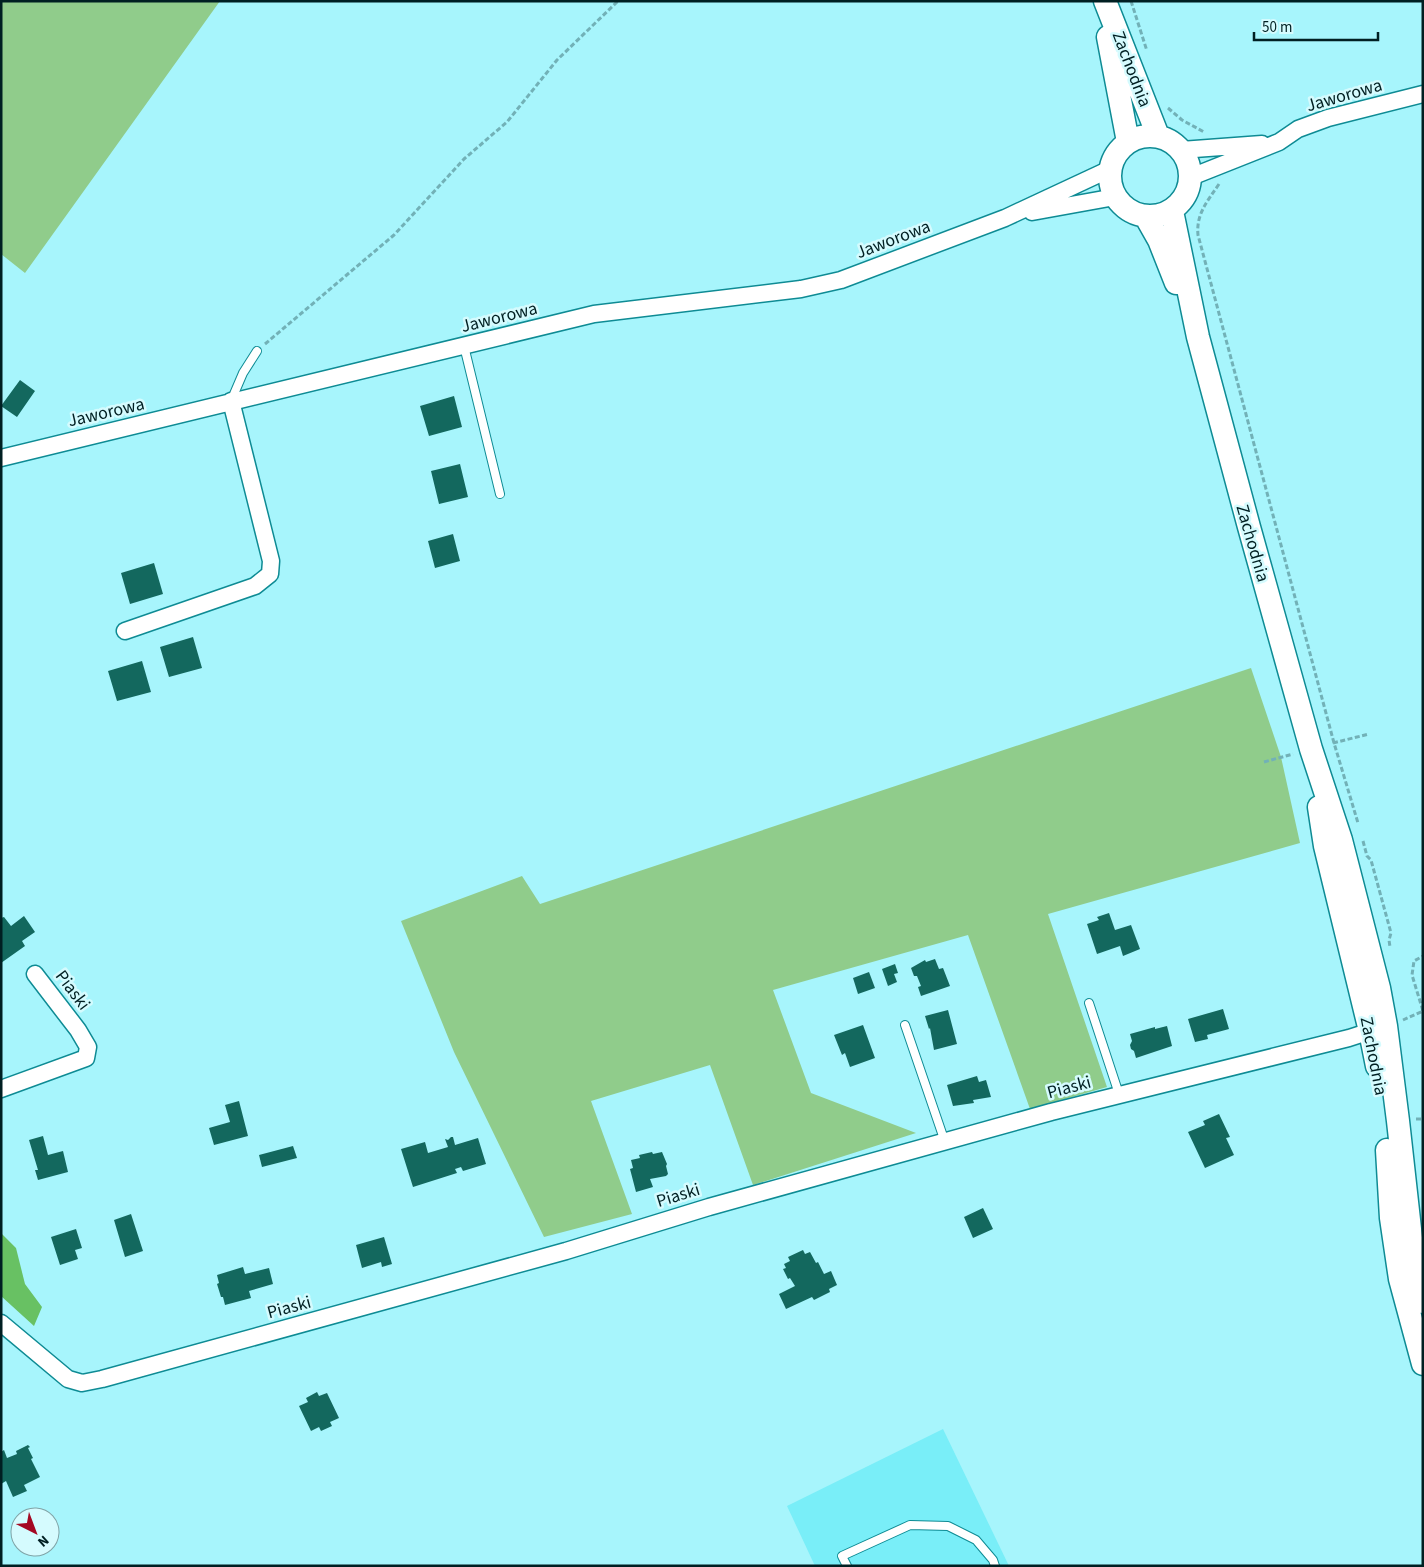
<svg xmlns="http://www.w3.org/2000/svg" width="1424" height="1567" font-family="'Source Sans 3',sans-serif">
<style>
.built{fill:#79eef8}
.green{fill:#90cc8b}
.forest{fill:#68c163}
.building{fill:#13685e}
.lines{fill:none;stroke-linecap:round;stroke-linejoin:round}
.service-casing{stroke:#0e8b94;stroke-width:10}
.minor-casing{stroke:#0e8b94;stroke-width:19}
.secondary-casing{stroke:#0e8b94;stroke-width:25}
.path{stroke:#72b1b7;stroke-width:3;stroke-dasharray:5 2.5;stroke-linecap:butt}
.service{stroke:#fff;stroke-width:8}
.minor{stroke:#fff;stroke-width:16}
.secondary{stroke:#fff;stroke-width:22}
.labels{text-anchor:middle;stroke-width:5;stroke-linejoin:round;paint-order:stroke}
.street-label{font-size:18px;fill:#001f22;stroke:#d5fbfe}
</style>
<rect width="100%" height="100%" fill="#a7f5fc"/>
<path class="built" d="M943,1429L1009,1566H815L787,1506Z"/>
<path class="green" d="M1,1H220L25,273L1,254Z
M1251,668L1281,757L1300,843L1048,914L1107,1087L1030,1109L968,935L773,990L811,1093L916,1133L753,1185L710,1065L591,1101L632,1214L544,1237L454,1052L401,921L522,876L540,904Z"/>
<path class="forest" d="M1,1233L16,1248L25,1284L42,1307L34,1326L1,1296Z"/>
<path class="building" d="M20,380L35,391L17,417L1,406Z
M454,396L462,427L429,436L420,406Z
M460,464L468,497L439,504L431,471Z
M453,534L460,561L435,568L428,541Z
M154,563L163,594L130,604L121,573Z
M193,637L202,668L169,677L160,647Z
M142,661L151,692L117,701L108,671Z
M1109,913L1115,930L1131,925L1140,949L1123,956L1120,946L1097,954L1087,924L1099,920L1097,917Z
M24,916L35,932L22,941L25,946L1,963V918L4,917L11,926Z
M935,959L939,969L943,968L950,986L921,996L918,987L921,986L917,976H914L911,968L925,960L926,962Z
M895,964L898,973L894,974L897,982L888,986L882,969Z
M869,972L875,988L858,994L853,978Z
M1223,1009L1229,1029L1207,1035L1208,1039L1195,1042L1188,1019Z
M948,1010L957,1044L934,1050L930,1028L929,1029L925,1016Z
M863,1025L875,1058L850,1067L845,1053L842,1055L834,1035Z
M1167,1026L1172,1046L1136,1058L1134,1051L1131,1049L1130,1045L1132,1041L1130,1034L1155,1027V1029Z
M977,1076L979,1082L986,1080L991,1097L973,1100L974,1103L953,1106L947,1085Z
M239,1101L248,1136L214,1145L209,1128L230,1122L225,1105Z
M1219,1114L1230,1137L1226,1138L1234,1155L1205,1168L1188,1132L1205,1125L1203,1121Z
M43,1136L48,1155L63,1151L68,1172L38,1180L35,1170H38L29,1140Z
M451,1137H453L455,1145L478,1138L486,1164L463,1171L461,1167L455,1169L457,1173L413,1187L401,1149L425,1142L428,1153L448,1147L445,1139L448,1140Z
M293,1146L297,1158L262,1167L259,1155Z
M652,1152L653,1154L662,1152L667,1164L666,1166L668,1174L666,1176L650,1179L653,1187L636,1192L630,1169L633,1168L631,1160L640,1158L639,1155Z
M983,1208L993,1229L973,1238L964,1217Z
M131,1214L143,1251L125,1257L114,1220Z
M76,1229L82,1248L75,1250L78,1259L60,1265L51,1237Z
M384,1237L392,1264L382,1267L381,1262L362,1268L356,1245Z
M803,1250L805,1254L810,1252L816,1263L818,1262L824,1274L831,1271L837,1285L829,1289L830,1292L814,1300L812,1297L786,1309L779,1294L795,1286L790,1278L788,1279L783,1269L786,1268L784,1264L790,1261L788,1257Z
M243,1267L245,1274L269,1268L273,1284L249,1291L251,1298L225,1305L223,1297H221L217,1284L219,1283L217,1275Z
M317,1392L319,1396L327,1393L339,1418L330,1422L332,1426L321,1431L319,1427L311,1431L299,1406L308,1402L306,1398Z
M28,1445L30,1447L28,1448L33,1458L31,1459L40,1477L24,1485L27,1491L13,1497L6,1481L1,1484V1452L4,1450L7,1458L17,1454L16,1451Z"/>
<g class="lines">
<g class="service-casing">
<path id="service" d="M464,346L500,494
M231,401L243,373L257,351
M1089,1003L1119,1094
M905,1025L945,1142
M847,1566L842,1556L910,1525L948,1526L976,1540L993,1560L995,1566"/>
</g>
<g class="minor-casing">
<path id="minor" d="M1181,150L1262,144
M1191,177L1279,142L1298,129L1328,118L1423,94
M1032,212L1115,197
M1,458L594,314L801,289L841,280L1005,218L1110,169
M125,631L255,586L270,574L271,561L231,401
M1,1089L86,1058L88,1047L78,1030L35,974
M1,1323L68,1379L82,1383L102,1379L566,1251L709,1207L1051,1112L1349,1038L1380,1028"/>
</g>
<g class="secondary-casing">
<path id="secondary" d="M1105,1L1158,136
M1108,37L1128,142
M1110 176a40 40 0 1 1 80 0a40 40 0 1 1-80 0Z
M1172,211L1198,337L1249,527L1311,749L1341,840L1379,988L1386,1026L1398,1121L1413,1256L1423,1302
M1146,217L1159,240L1176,283
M1319,807L1325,846L1370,1031L1377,1066
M1387,1150L1391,1218L1400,1279L1423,1364"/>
</g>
<path class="path" d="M1131,1L1147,51
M1168,108L1182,120L1204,132
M1219,184C1207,202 1196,214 1198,235L1334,743L1358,823
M265,344L394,235L464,159L507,122L557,60L618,1
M1333,743L1369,734
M1264,762L1293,754
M1363,841L1367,856L1371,860L1391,933L1389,940L1390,947
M1403,1020L1423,1011L1412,975L1414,961L1423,956
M1416,1119H1423"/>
<use href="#service" class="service"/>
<use href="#minor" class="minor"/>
<use href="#secondary" class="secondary"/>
</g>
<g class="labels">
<g class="street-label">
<text transform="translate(1132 69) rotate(69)" y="6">Zachodnia</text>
<text transform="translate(1344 95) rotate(-16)" y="6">Jaworowa</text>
<text transform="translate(893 239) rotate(-21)" y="6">Jaworowa</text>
<text transform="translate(499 317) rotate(-14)" y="6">Jaworowa</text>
<text transform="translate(106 412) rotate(-13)" y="6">Jaworowa</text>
<text transform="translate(1253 543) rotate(74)" y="6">Zachodnia</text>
<text transform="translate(73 990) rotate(53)" y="6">Piaski</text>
<text transform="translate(1374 1056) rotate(79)" y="6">Zachodnia</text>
<text transform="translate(1069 1087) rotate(-15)" y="6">Piaski</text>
<text transform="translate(678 1195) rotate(-17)" y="6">Piaski</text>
<text transform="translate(289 1307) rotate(-15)" y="6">Piaski</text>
</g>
</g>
<rect width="1424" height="1567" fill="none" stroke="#001f22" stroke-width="5"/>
<g transform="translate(35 1532) rotate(138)"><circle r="24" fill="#d5fbfe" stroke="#80a3a6"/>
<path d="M0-4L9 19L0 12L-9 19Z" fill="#a40822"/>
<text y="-8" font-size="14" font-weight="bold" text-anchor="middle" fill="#001f22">N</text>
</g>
<path d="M1254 32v8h124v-8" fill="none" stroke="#001f22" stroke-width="2.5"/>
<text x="1262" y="32" font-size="15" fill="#001f22" stroke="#d5fbfe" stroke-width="4" paint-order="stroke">50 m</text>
</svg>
